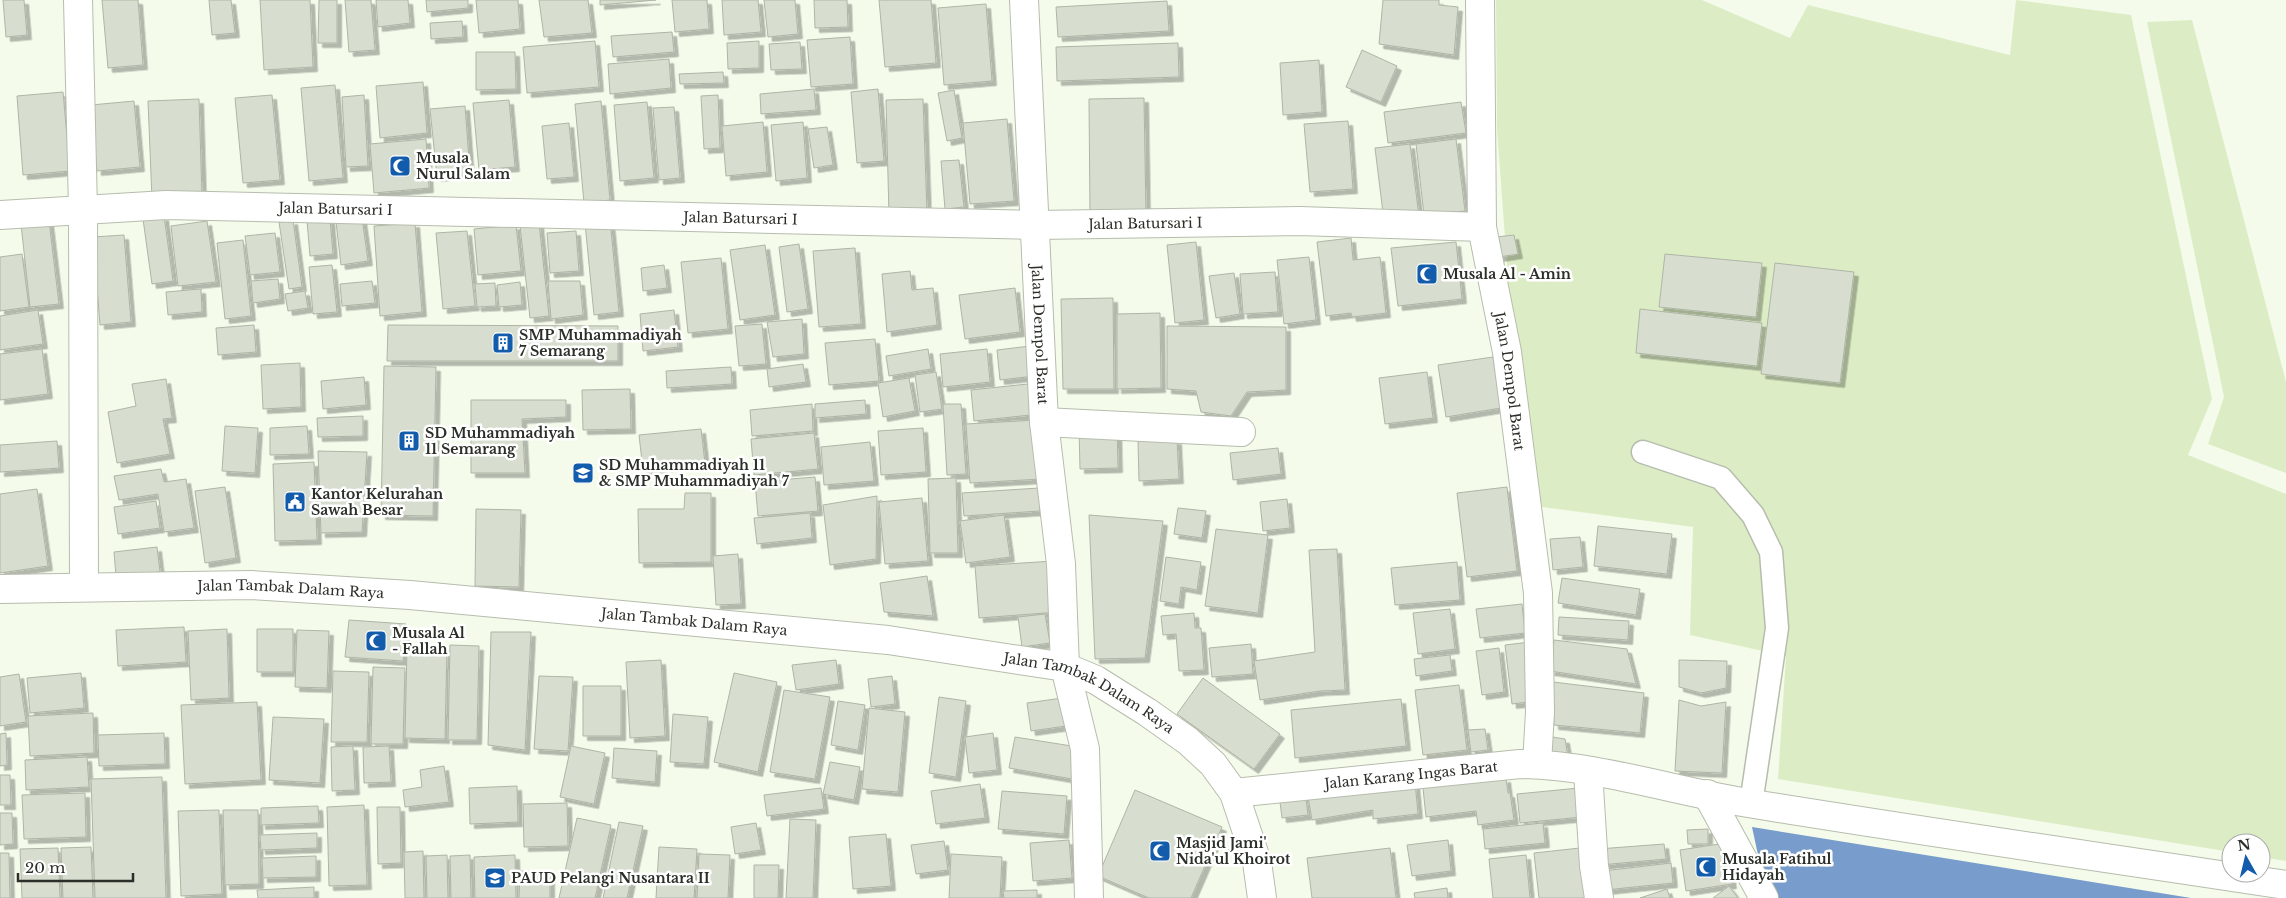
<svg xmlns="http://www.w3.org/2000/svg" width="2286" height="898" font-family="'Libre Baskerville',serif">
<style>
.green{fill:#dcedc5}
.water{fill:#789ccb}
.building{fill:#d7decf;stroke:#afb5a6;filter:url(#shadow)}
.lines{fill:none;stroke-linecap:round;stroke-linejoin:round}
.service-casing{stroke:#b6bdad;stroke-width:25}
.minor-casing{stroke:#b6bdad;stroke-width:30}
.tertiary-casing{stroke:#b6bdad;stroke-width:30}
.service{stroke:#fff;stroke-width:22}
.minor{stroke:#fff;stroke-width:28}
.tertiary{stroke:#fff;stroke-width:28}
.labels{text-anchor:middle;stroke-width:5;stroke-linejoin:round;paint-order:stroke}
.poi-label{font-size:14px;font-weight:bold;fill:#2c2f29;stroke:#fff;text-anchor:start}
.street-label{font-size:14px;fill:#2c2f29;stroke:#fff}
</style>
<defs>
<filter id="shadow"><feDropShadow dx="4.5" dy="4.5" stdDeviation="0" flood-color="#0004"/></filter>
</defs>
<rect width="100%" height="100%" fill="#f4fbeb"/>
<path class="green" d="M1496,0H1702L1790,38L1808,5L2010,55L2016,0L2131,15L2212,399L2188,455L2286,494V861L2261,857V843H2231V852L1778,779L1786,656L1690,635L1693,527L1535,506L1513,347L1497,129Z
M2192,20L2286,382V473L2208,444L2224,397L2147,22Z"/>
<path class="water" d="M1752,827L2191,898H1777L1763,878Z"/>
<path class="building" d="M3,0H24L27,35L6,37Z
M102,0H138L143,65L108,68Z
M209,0H231L235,33L212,35Z
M260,0H310L313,67L264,70Z
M319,0H337V43H318Z
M345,0H371L375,50L349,52Z
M376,0H408L410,23L378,27Z
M426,0H468V8L427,12Z
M476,0H518L520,29L479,33Z
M539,0H588L592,33L544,37Z
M600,0H656L600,5Z
M672,0H707L709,29L675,32Z
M722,0H758L761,32L724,35Z
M764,0H795L798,34L768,37Z
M814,0H847L848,27L815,28Z
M879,0H931L936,63L885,67Z
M1383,0H1439V5L1458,7L1454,55L1379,44Z
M1167,1L1169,31L1058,37L1056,7Z
M986,4L992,81L944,85L938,8Z
M462,21L463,37L431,39L430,23Z
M672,32L674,52L613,57L611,36Z
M850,37L853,84L811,87L807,40Z
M595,41L599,87L527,93L523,47Z
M759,41V68L728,69L727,43Z
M800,42L802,69L771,70L769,44Z
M1178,43L1179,77L1057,81L1056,47Z
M1362,50L1397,66L1381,102L1346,87Z
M476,52H515L516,89L476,90Z
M669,59L671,88L610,94L608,64Z
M1319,60L1322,112L1283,115L1280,63Z
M723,72L724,83L680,84L679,74Z
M423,82L427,133L380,138L376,86Z
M335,85L343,178L309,181L301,88Z
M814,89L816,110L761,114L760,94Z
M878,89L884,161L857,163L851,92Z
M954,90L962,138L947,141L938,93Z
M63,92L70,171L23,175L17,96Z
M272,95L280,180L243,183L235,98Z
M364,95L368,166L346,167L342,97Z
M718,95L720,148L704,149L701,96Z
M1144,98L1146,216L1090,217L1089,99Z
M199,99L202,197L152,199L148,101Z
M923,99L927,213L889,215L886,100Z
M509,100L515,167L479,170L473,103Z
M134,101L140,167L97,171L91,105Z
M601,101L610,200L584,203L575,104Z
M647,102L654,178L620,181L614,105Z
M1461,102L1466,133L1388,143L1384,112Z
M465,106L470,173L437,177L430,109Z
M674,107L680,178L659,180L653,108Z
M1007,119L1014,201L970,204L963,123Z
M1348,121L1353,189L1310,192L1304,124Z
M763,122L767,172L726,176L722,126Z
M803,122L807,178L776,181L771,125Z
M569,123L574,177L547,179L542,126Z
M827,127L833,165L814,168L808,129Z
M426,139L429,188L374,193L370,144Z
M1456,139L1465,211L1424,215L1416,144Z
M1410,144L1419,217L1384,221L1375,148Z
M959,160L964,207L945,209L941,161Z
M164,216L173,281L152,284L143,219Z
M362,218L368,261L341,265L336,222Z
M330,219L333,254L310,256L307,221Z
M293,220L302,287L289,289L279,222Z
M610,220L619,312L594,315L585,223Z
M49,221L59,304L30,307L21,224Z
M207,221L216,282L178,286L171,226Z
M415,223L422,312L380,316L374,226Z
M539,223L549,316L530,318L520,225Z
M516,225L521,271L478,275L474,229Z
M467,231L475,306L443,309L436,233Z
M576,231L579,271L550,273L547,233Z
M275,233L280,272L250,275L245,236Z
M124,235L131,322L100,325L93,237Z
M1514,235L1518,254L1499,257L1496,237Z
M1351,238L1353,260L1380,257L1386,313L1352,317L1351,313L1326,316L1317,242Z
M243,240L251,316L225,319L217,243Z
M1196,242L1204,320L1175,323L1167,245Z
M1456,242L1462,299L1398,306L1391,248Z
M799,244L808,309L787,312L779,247Z
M765,245L775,315L740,320L730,250Z
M855,248L861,324L819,327L813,251Z
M22,254L29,307L0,311V257Z
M1665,254L1762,263L1756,317L1659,307Z
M1309,257L1316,320L1284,324L1277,260Z
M721,258L728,329L688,333L681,262Z
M1775,263L1854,272L1840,383L1761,374Z
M332,265L337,312L313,314L309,267Z
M664,265L667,288L643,291L641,268Z
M910,271L912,290L933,288L937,325L887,332L882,274Z
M1275,272L1278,312L1243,314L1240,274Z
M1234,273L1240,314L1216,318L1209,276Z
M278,279L280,299L253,303L251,281Z
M372,281L375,303L342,306L340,284Z
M548,281H580L583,315L551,319Z
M520,282L522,305L499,307L497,285Z
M495,283L496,306L477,307L475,284Z
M1015,288L1020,332L965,339L959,295Z
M201,289L202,312L168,315L166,292Z
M305,291L308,308L288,311L285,294Z
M1113,298L1114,389H1063L1061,299Z
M1640,309L1762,323L1757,366L1636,353Z
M38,310L43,344L0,350V316Z
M674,310L678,347L643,351L640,314Z
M1160,313L1161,388L1117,389V314Z
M802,319L804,354L773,357L767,322Z
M762,324L766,364L739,366L735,326Z
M254,325L256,352L218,355L216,328Z
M388,325L618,326V361H387Z
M1167,326L1286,327V390L1247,392L1231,416L1201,412L1196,391L1167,389Z
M875,339L879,381L829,385L825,343Z
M1030,346L1034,376L1000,380L997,350Z
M42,349L48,394L0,400V354Z
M928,349L931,369L889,376L886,356Z
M987,349L990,382L943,387L940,354Z
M1493,357L1501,408L1446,417L1438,365Z
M300,363L301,407L263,409L261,365Z
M803,364L806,382L769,387L767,369Z
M384,366L436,367L433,516L381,515Z
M731,367L732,384L667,388L666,371Z
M936,372L942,409L920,412L915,375Z
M1427,372L1433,418L1385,424L1379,378Z
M364,377L366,405L323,409L321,381Z
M909,378L915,411L883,417L878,383Z
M166,379L172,418L163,419L170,454L117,463L108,412L136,406L132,384Z
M1037,383L1040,414L974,421L971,390Z
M630,389L631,429L583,430L582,390Z
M471,400H566V417L522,419L525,473H471Z
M865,400L866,414L815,418V404Z
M812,404L813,431L752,436L750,410Z
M943,404H961L966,474L947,475Z
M363,416V436L318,437L317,418Z
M1037,420L1041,479L970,483L966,424Z
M225,426L258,428L255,473L222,471Z
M307,426L309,454L270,455V428Z
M1117,427L1118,468L1080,469L1079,428Z
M923,428L926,472L881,475L878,431Z
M701,429L705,463L643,470L639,435Z
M814,433L818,469L754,475L751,439Z
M1177,440L1179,479L1139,481L1138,441Z
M57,441L59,468L0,472V445Z
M870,442L874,481L824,485L821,447Z
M1278,448L1281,474L1233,480L1230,453Z
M318,451L367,452L362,532L321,533Z
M314,462L317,540L275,541L273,464Z
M161,469L164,482L186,479L194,528L164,532L158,494L119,500L114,476Z
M815,477L818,511L758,516L755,482Z
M956,478L958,553H930L928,479Z
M225,487L236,558L205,563L195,491Z
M1507,487L1517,571L1467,577L1457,493Z
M1039,488L1040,511L964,516L962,493Z
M37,489L48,566L0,573V494Z
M685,493H711V562L639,563L638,509H684Z
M877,496L876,559L830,565L823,505Z
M922,498L928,561L885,564L879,502Z
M1287,499L1290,528L1263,531L1260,502Z
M156,501L160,528L118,534L114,507Z
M1178,508L1206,511L1202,538L1174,534Z
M476,509L521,510L519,587L475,586Z
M810,513L812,538L757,544L754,518Z
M1004,515L1010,557L966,563L960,521Z
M1089,515L1163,521L1145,658L1095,659Z
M1598,526L1672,534L1667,574L1594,566Z
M1216,529L1268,535L1258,613L1205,606Z
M1580,537L1583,567L1553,570L1550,539Z
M157,547L160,572L116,576L114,552Z
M1337,549L1345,690L1320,691L1260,700L1254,661L1315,652L1309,550Z
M738,554L741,604L716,605L713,556Z
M1166,557L1201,562L1197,590L1181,587L1179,604L1160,601Z
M1054,561L1058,612L979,618L975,566Z
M1457,562L1460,600L1395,605L1391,568Z
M927,576L933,616L884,612L880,583Z
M1562,578L1640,589L1636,615L1558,603Z
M1522,604L1525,633L1480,638L1476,609Z
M1450,609L1455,649L1418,654L1413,613Z
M1194,613L1195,628H1201L1204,670L1179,671L1176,634L1163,635L1161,616Z
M1045,614L1050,643L1022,647L1018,617Z
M1559,617L1629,621L1628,640L1558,635Z
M349,620L406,624L403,661L345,657Z
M184,627L186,662L118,666L116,630Z
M227,629L229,698L191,700L188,631Z
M257,629H293V672H257Z
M297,630L329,631L327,688L295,687Z
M491,632H531L525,750L488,745Z
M1554,640L1627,649L1636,684L1550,671Z
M1530,642L1537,701L1512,704L1505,645Z
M1251,644L1253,674L1212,677L1209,648Z
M450,645L479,646L477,740H448Z
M407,646L447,647L445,739L405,738Z
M1499,648L1504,692L1482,695L1476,651Z
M1450,655L1452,671L1416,676L1414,659Z
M661,660L665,736L630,738L626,662Z
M836,660L839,684L796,690L792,665Z
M1679,660L1727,661L1726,688L1701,693L1679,687Z
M373,667L405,668L403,744H371Z
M333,671L369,672L367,742H331Z
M81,673L84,708L30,713L27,678Z
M734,673L777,682L758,772L714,762Z
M19,674L26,722L0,726V677Z
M539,676L573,677L568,751L534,749Z
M892,676L895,704L871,707L868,679Z
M1203,678L1280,734L1254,769L1177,714Z
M1553,682L1644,693L1640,733L1554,725Z
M1459,685L1467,750L1423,755L1415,690Z
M583,686H621V736H583Z
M784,690L830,697L815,779L770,772Z
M939,697L966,701L956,777L929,773Z
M1062,698L1066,726L1031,731L1027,703Z
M1401,699L1406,746L1295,758L1291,710Z
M1679,700L1701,706L1726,702L1722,773L1675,771Z
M838,701L865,705L858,750L831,745Z
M257,702L261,780L185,784L181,705Z
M869,708L905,712L898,792L862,789Z
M93,713L94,753L30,756L28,716Z
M673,714L708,717L704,764L670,762Z
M273,717L324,719L320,783L269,780Z
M1485,729L1488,750L1471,752L1468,730Z
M6,733L7,765L0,766V734Z
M164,733L165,764L99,766L98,735Z
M993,733L997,770L969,773L965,737Z
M1546,736L1565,739L1568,757L1548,758Z
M1015,737L1078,747L1072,779L1009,768Z
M353,746L355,790L332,791L331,747Z
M389,746L391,782L364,783L363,747Z
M571,746L605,753L594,804L560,797Z
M614,748L657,751L655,782L612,778Z
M87,757L89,787L26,790L25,760Z
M830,762L860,767L854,800L823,794Z
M444,766L449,802L405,807L403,790L422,787L420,770Z
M0,775H10L11,805H0Z
M162,777L166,898H95L91,779Z
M1506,778L1508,793H1510L1514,820L1478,825L1476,811L1426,817L1423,788Z
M1415,782L1418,814L1373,819V810L1312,820L1307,791Z
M980,784L985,818L936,824L931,791Z
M517,786L518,822L470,824L469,788Z
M821,788L824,809L767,816L764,795Z
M1579,788L1582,817L1520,823L1517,794Z
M1135,790L1222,827L1191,898H1149L1098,876Z
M1002,791L1067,796L1064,834L998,829Z
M1305,791L1308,815L1282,818L1279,794Z
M85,793L86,837L24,839L22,795Z
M567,803L568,846L524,847L523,804Z
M364,805L367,885L329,886L327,807Z
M318,806L319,823L261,825V808Z
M377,807H400L401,863L378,864Z
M219,810L222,894L181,896L178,811Z
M223,810H258L259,884L225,885Z
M0,813H12L13,844L0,845Z
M577,818L611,825L595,898H559Z
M790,819L816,820L813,898H786Z
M619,822L643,826L627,898H603Z
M756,823L761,850L735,854L731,827Z
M1543,823L1545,843L1485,849L1483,829Z
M1708,829V844H1688L1687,830Z
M317,833V848L261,850L260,835Z
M886,834L891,886L853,889L849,837Z
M1069,840L1072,878L1033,881L1030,843Z
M1448,840L1451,871L1412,876L1407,845Z
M944,841L948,870L916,874L911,845Z
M1726,843L1732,884L1686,891L1680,850Z
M1664,844L1666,859L1600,865L1598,849Z
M91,847L93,898H63L61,848Z
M659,847L697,849L694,898H656Z
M58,848L60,898H22L20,849Z
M1390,848L1396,898H1312L1307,858Z
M1580,848L1586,898H1539L1534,853Z
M423,851L424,898H405L404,852Z
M0,853H9L10,898H0Z
M699,854L730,855L728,898H697Z
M951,854L1002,857L1000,898H949Z
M447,855L448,898H427L426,856Z
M470,855L471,898H451L450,856Z
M515,855L516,898H475L474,857Z
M1526,855L1530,898H1493L1489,859Z
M316,856V877L263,878L262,858Z
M1671,863L1673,883L1605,890L1603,871Z
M754,865H779L778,898H754Z
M520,871L550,872V898H519Z
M1729,886L1738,898H1713Z
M314,887V898H258L257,890Z
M1447,888L1448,898H1415L1414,893Z
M1667,889L1670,898H1640Z
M1037,890V898H1004L1003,891Z"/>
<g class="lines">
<g class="service-casing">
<path id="service" d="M1643,452L1721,478L1753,515L1771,552L1777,628L1751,804"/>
</g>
<g class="minor-casing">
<g id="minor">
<path d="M78,0L83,209L84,587"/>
<path id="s1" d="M1024,0L1044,422L1061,564L1065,667L1085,749L1089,898"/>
<path id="s2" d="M1480,0L1482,227L1507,352L1538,593L1540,712L1537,764"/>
<path id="s3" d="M0,215L166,205L1036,225L1300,221L1482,227"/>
<path d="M1044,422L1241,432"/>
<path d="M1588,771L1594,866L1599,898"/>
<path id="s4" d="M1234,793L1520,764C1599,765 1676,792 1754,804C1931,833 2109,858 2286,885"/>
<path d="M1707,794L1764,898"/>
</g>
</g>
<g class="tertiary-casing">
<g id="tertiary">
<path id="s5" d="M0,589L251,585L410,595L888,640L1065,667L1096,680L1147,712L1188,741L1213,764L1234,793L1257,862L1262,898"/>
</g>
</g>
<use href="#service" class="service"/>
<use href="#minor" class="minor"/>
<use href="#tertiary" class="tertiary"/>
</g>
<defs>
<g id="mosque-square" transform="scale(1.125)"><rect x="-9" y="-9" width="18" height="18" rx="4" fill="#135cac" stroke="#fff"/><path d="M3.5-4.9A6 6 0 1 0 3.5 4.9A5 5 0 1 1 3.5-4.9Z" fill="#fff"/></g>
<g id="building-square" transform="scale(1.125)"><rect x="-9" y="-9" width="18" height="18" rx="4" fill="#135cac" stroke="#fff"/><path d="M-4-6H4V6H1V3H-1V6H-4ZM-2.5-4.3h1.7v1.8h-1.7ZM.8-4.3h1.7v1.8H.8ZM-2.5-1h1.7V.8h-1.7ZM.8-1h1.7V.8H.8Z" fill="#fff"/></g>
<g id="school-square" transform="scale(1.125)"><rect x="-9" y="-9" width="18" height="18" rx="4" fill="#135cac" stroke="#fff"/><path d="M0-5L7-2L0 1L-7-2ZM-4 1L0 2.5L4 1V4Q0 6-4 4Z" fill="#fff"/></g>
<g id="civic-square" transform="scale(1.125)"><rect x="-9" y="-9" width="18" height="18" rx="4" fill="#135cac" stroke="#fff"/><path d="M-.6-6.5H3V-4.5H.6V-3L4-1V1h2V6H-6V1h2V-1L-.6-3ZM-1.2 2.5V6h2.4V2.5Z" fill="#fff"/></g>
</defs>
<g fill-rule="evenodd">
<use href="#mosque-square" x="400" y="166"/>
<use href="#mosque-square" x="1427" y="274"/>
<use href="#building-square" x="503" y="343"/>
<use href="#building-square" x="409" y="441"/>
<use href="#school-square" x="583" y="473"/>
<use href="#civic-square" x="295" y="502"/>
<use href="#mosque-square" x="376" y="641"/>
<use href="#mosque-square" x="1160" y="851"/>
<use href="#mosque-square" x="1706" y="867"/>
<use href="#school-square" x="495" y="878"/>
</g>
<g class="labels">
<g class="poi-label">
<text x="416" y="163">Musala<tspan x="416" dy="16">Nurul Salam</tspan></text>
<text x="1443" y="279">Musala Al - Amin</text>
<text x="519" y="340">SMP Muhammadiyah<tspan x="519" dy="16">7 Semarang</tspan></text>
<text x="425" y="438">SD Muhammadiyah<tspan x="425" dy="16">11 Semarang</tspan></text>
<text x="599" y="470">SD Muhammadiyah 11<tspan x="599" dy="16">&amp; SMP Muhammadiyah 7</tspan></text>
<text x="311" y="499">Kantor Kelurahan<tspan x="311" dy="16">Sawah Besar</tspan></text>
<text x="392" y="638">Musala Al<tspan x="392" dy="16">- Fallah</tspan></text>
<text x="1176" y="848">Masjid Jami'<tspan x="1176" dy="16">Nida'ul Khoirot</tspan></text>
<text x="1722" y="864">Musala Fatihul<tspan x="1722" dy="16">Hidayah</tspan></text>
<text x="511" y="883">PAUD Pelangi Nusantara II</text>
</g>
<g class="street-label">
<text dy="5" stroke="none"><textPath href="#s3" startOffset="336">Jalan Batursari I</textPath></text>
<text dy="5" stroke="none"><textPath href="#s3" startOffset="741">Jalan Batursari I</textPath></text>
<text dy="5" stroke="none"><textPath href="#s3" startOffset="1146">Jalan Batursari I</textPath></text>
<text dy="5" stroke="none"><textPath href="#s1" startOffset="335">Jalan Dempol Barat</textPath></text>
<text dy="5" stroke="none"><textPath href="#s2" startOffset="384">Jalan Dempol Barat</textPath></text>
<text dy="5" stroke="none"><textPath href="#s5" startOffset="291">Jalan Tambak Dalam Raya</textPath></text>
<text dy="5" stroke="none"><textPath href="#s5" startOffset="696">Jalan Tambak Dalam Raya</textPath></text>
<text dy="5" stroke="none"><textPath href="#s5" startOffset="1101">Jalan Tambak Dalam Raya</textPath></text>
<text dy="5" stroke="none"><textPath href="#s4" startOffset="178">Jalan Karang Ingas Barat</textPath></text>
</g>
</g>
<g transform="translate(2246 858) rotate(352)"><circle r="24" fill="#ffffff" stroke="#abaca9"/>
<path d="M0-4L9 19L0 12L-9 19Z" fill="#135cac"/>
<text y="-8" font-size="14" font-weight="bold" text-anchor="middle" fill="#2c2f29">N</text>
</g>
<path d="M18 873v8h115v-8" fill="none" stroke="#2c2f29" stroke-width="2.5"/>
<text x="25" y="873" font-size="15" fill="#2c2f29" stroke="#ffffff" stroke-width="4" paint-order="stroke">20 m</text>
</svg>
